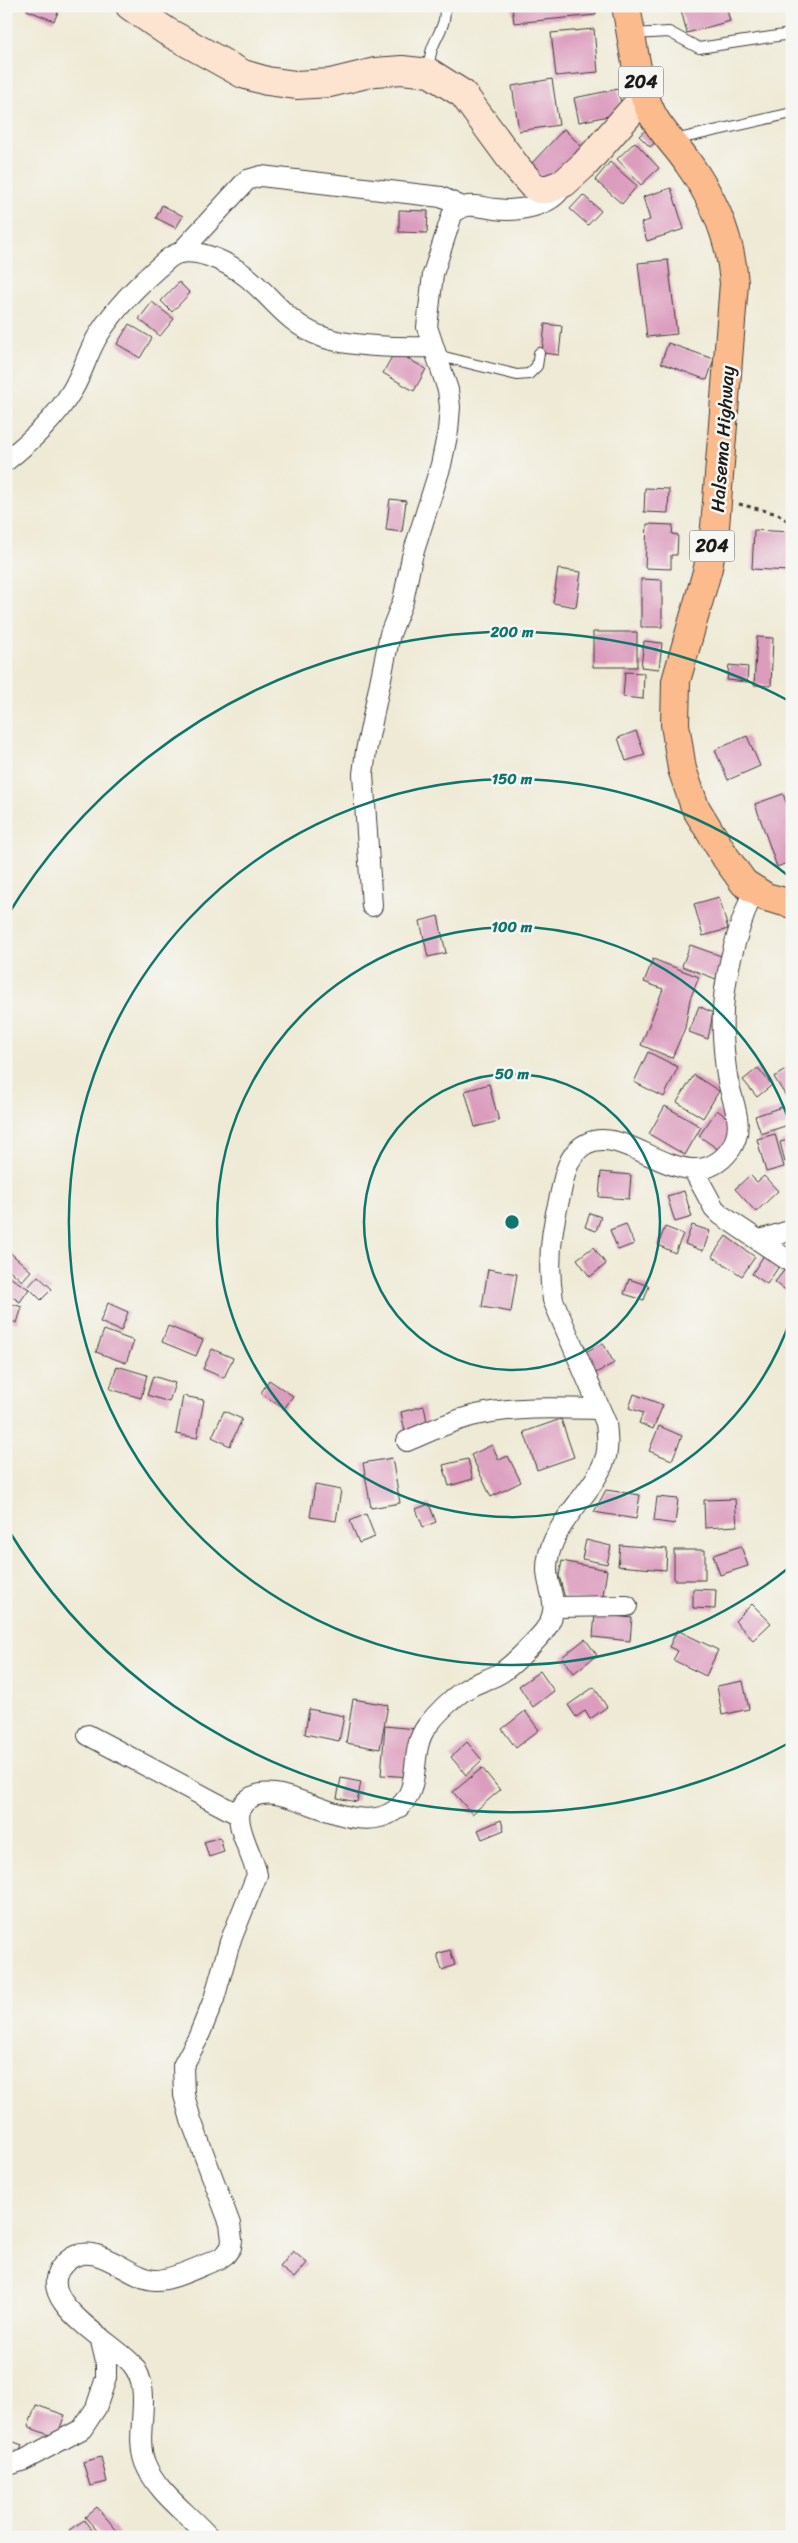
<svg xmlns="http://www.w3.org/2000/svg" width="798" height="2543" font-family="Sriracha,sans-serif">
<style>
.building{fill:#dc9cbe}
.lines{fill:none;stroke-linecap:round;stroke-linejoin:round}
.lane-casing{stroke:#3c3b38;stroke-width:12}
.street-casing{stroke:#3c3b38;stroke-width:22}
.secondary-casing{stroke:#3c3b38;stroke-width:30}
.highway-casing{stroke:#3c3b38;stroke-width:30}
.path{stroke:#3c3b38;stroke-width:3;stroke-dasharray:4 4;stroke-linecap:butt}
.lane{stroke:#fff;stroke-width:10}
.street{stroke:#fff;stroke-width:20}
.secondary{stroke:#fde4d1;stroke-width:28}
.highway{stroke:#fbbb8c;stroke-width:28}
.ring{fill:none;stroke:#0f766e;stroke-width:2.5}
.labels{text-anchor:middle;stroke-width:5;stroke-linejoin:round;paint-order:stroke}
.shield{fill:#f6f6f2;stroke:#5d5d5c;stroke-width:1}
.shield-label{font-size:18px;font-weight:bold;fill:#1c1c1c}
.street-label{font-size:19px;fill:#1c1c1c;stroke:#f6f6f2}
.centre{fill:#0f766e;stroke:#f6f6f2;stroke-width:2.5}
.ring-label{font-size:15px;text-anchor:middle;font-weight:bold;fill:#0f766e;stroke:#f6f6f2;stroke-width:5;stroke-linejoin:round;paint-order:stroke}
</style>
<rect width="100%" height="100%" fill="#f6f6f2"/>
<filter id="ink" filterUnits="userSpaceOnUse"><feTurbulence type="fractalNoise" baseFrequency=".02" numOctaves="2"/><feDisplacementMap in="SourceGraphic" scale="10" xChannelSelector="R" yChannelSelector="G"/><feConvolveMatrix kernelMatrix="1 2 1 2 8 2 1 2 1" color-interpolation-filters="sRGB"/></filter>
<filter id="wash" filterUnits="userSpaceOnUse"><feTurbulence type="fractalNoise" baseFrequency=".0096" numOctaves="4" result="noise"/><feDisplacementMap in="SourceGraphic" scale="20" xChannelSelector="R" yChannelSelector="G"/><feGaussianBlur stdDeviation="1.12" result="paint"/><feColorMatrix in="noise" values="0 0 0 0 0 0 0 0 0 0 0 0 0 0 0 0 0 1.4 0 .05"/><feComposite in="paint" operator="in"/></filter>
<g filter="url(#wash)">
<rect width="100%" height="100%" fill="#efead5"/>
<g id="blocks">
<path class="building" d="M28,6H61L54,21L27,10Z
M512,6H595L596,15L514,23Z
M680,6H726L730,21L687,33Z
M594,29L598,72L556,76L551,33Z
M552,79L559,125L519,131L512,86Z
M618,89L623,113L579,122L574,98Z
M650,126L661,137L650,147L639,136Z
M564,129L586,151L551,186L530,165Z
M635,142L659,168L641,185L617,159Z
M610,162L637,186L622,204L595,180Z
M671,188L684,229L647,241L641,223L650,220L643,197Z
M583,195L601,211L588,225L570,209Z
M162,205L183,216L176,228L156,218Z
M399,210L428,211L427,233L399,232Z
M668,260L677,334L647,337L638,263Z
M179,282L190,293L172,312L161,301Z
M152,302L174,319L160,336L139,319Z
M129,324L152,338L140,358L117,344Z
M545,324L562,326L559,355L542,353Z
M668,343L714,359L707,380L661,363Z
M395,351L426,369L414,391L383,373Z
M645,488L669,489L668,513L644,512Z
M390,499L406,501L402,532L386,530Z
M647,524L673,525L672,534L678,535L677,555H671V569L645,568Z
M754,530L791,532L789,571L752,569Z
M558,569L581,572L576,607L553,603Z
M641,579L662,580V627H641Z
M593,632H637V667H593Z
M757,637L773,638L771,686L754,685Z
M644,641L662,643L659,669L641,667Z
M729,665L748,667L747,682L727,680Z
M625,672L644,673L643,699L623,697Z
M636,731L645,755L626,761L618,738Z
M747,736L760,766L728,780L715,750Z
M783,794L792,818V861L777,867L755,804Z
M719,897L728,929L703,936L694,904Z
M438,916L446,953L428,957L420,921Z
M690,945L724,957L716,979L682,966Z
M653,959L699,977L690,999L685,1028L672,1058L641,1045L663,989L644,982Z
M699,1006L713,1013L708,1039L689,1032Z
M648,1052L678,1067L664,1097L634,1082Z
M792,1066V1106L774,1077Z
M758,1068L772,1085L757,1097L743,1080Z
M694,1075L719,1091L703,1118L677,1102Z
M489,1084L499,1121L475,1127L465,1091Z
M665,1106L701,1127L685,1155L649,1134Z
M782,1107L788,1125L761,1134L755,1116Z
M717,1110L737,1125L719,1150L699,1136Z
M775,1134L784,1167L766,1172L757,1139Z
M792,1139V1160L785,1162L780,1142Z
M601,1172L631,1175L629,1199L599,1197Z
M750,1175L757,1182L764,1176L778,1191L756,1212L735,1189Z
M684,1191L692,1217L675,1222L667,1196Z
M590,1213L601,1217L596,1231L585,1227Z
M626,1224L634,1244L618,1250L610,1230Z
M692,1225L710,1231L703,1251L685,1244Z
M665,1227L683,1234L675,1253L658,1245Z
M726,1236L755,1257L742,1276L712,1256Z
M593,1247L606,1264L590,1277L577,1259Z
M6,1249L31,1271L22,1281L6,1267Z
M768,1249L784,1259L767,1284L752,1274Z
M786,1268L792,1273V1287L788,1292L775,1282Z
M488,1269L517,1274L511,1312L482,1307Z
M6,1275L29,1289L20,1302L6,1293Z
M38,1276L52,1289L41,1300L28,1287Z
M629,1279L649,1286L644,1300L624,1294Z
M6,1302L22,1307L17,1323L6,1319Z
M108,1303L128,1312L121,1331L100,1322Z
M168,1326L203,1340L196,1356L162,1342Z
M104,1330L134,1341L126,1363L96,1352Z
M603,1343L614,1363L594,1374L583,1353Z
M212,1349L233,1358L224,1378L203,1369Z
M117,1366L147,1375L141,1398L110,1389Z
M153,1376L175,1383L169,1402L147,1395Z
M269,1380L293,1396L284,1409L261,1393Z
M634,1394L663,1405L653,1429L639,1423L643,1413L629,1408Z
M183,1396L204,1400L197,1438L176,1434Z
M424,1406L428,1427L405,1432L401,1412Z
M224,1411L242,1419L230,1446L212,1437Z
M561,1419L574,1457L537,1470L524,1432Z
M659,1426L682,1436L672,1460L649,1451Z
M492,1445L499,1460L508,1456L521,1482L491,1497L471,1455Z
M392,1458L400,1503L371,1508L363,1463Z
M468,1459L473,1479L449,1486L443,1465Z
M315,1485L341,1490L336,1521L310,1517Z
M606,1490L640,1495L636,1519L594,1512Z
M657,1497L678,1499L675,1524L654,1521Z
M735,1499L737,1526L705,1528L704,1500Z
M429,1504L436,1522L423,1527L416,1509Z
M366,1514L375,1537L359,1543L350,1521Z
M586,1540L611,1546L607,1564L582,1559Z
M620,1545L667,1549L666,1570L618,1566Z
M741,1546L748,1566L720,1575L713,1555Z
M674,1550H705V1580H674Z
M562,1561L607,1570L602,1602L565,1598L559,1576Z
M693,1589L716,1590L715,1609L693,1608Z
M752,1604L771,1623L753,1640L735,1621Z
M595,1614L632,1618L630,1641L593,1637Z
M677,1630L718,1650L706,1676L673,1660L678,1651L669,1647Z
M585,1639L597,1655L574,1673L562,1657Z
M540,1671L554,1691L533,1707L519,1686Z
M743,1681L749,1709L722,1715L717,1686Z
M594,1687L607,1707L590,1719L585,1711L576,1717L568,1705Z
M353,1699L388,1705L380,1749L346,1743Z
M309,1709L344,1716L339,1741L305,1734Z
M525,1711L539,1730L516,1748L502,1729Z
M385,1726L415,1729L411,1777L381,1775Z
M467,1742L482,1760L466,1775L451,1757Z
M482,1768L500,1790L472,1814L453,1792Z
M341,1778L361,1782L357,1802L337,1798Z
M501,1820L504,1830L482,1839L478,1830Z
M220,1837L224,1852L209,1857L204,1842Z
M450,1950L455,1965L442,1970L437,1954Z
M293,2251L307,2263L294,2278L280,2267Z
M36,2405L65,2415L57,2438L28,2427Z
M6,2439L22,2445L17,2460L6,2457Z
M101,2457L107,2482L90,2486L83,2462Z
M97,2507L119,2533L115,2537H103L85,2517Z
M84,2520L97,2537H74L69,2531Z"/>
</g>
</g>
<g filter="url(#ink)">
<use href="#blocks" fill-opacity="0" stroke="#3c3b38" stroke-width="1"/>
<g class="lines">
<g class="lane-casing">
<path id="lane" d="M632,34L669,32L699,48L784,35
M430,71C426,41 449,31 444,6
M674,140L792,113
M436,355L517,375L529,374L537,366L539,353"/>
</g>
<g class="street-casing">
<path id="street" d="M180,253L247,180L261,176L441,197L462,207
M6,461C32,440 56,418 73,389C83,372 88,351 99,334C116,307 143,280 168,259C188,241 229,263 247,277C272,297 288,324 320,336C347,347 403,348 433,347
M372,906L363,774L366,751L390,634L403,601L412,557L441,465L448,431L450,407L448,390L427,327L433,274L452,215C465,200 479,207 495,209C516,212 551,207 562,187
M694,1171L714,1208L721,1215L792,1263
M760,1240L792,1230
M407,1441C429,1432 452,1420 476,1415C517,1406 559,1408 600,1409
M555,1607L627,1606
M88,1735L239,1815
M6,2466L24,2460L82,2429L96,2408L106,2378V2362L100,2337
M209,2537C188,2513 157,2493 145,2463C133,2432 155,2392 132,2364C113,2342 25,2297 67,2261C95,2237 128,2279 155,2280C172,2281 202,2265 219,2259L226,2254L231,2247L232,2240L230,2224L191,2120L184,2095L183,2066L198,2038L214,1999L230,1942L257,1875C254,1856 229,1819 244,1803C276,1768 348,1842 394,1811C425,1791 407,1752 427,1726C437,1713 454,1696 468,1688C479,1681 492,1679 502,1672C515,1663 528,1649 538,1638C571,1604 539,1589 549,1554C559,1516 596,1490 606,1456C609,1445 607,1434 606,1423L553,1300C547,1265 551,1230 560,1196C563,1182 566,1164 575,1153C616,1105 685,1210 730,1150C746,1127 733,1105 728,1081C725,1067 724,1051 723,1036C720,985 735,936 754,889"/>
</g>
<g class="secondary-casing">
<path id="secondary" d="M130,6L166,31L243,74L267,81L296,85L330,83L375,72L402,70L430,73L463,94L518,169L532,185L539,189H548L564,183L585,164L644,97"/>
</g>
<g class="highway-casing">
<path id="highway" d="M626,6C633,42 636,81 652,114C661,132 677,146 688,163C714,199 731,238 734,283L715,527L708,568L676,681L675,724L682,769L695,807L726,858L744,883L766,897L792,904"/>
</g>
<path class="path" d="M739,504L778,514L792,524"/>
<use href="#lane" class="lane"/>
<use href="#street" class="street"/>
<use href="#secondary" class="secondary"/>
<use href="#highway" class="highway"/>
</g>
</g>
<g class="ring">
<circle cx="512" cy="1222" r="148"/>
<path d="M791 1318A295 295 0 1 1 791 1126"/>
<path d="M791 1566A443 443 0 1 1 791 878"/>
<path d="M789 1743A590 590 0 0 1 6 1526M6 918A590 590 0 0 1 789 701"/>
</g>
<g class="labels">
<g class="shield">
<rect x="618.5" y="66.5" width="45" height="31" rx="4"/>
<rect x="689.5" y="530.5" width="45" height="31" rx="4"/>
</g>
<g class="shield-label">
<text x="641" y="88">204</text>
<text x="712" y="552">204</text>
</g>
<g class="street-label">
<text transform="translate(722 439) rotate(-86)" y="7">Halsema Highway</text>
</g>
</g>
<circle cx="512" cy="1222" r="8" class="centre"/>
<g class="ring-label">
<text x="512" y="637">200 m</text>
<text x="512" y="784">150 m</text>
<text x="512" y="932">100 m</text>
<text x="512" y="1079">50 m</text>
</g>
<rect width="798" height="2543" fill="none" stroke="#f6f6f2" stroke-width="25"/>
</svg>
